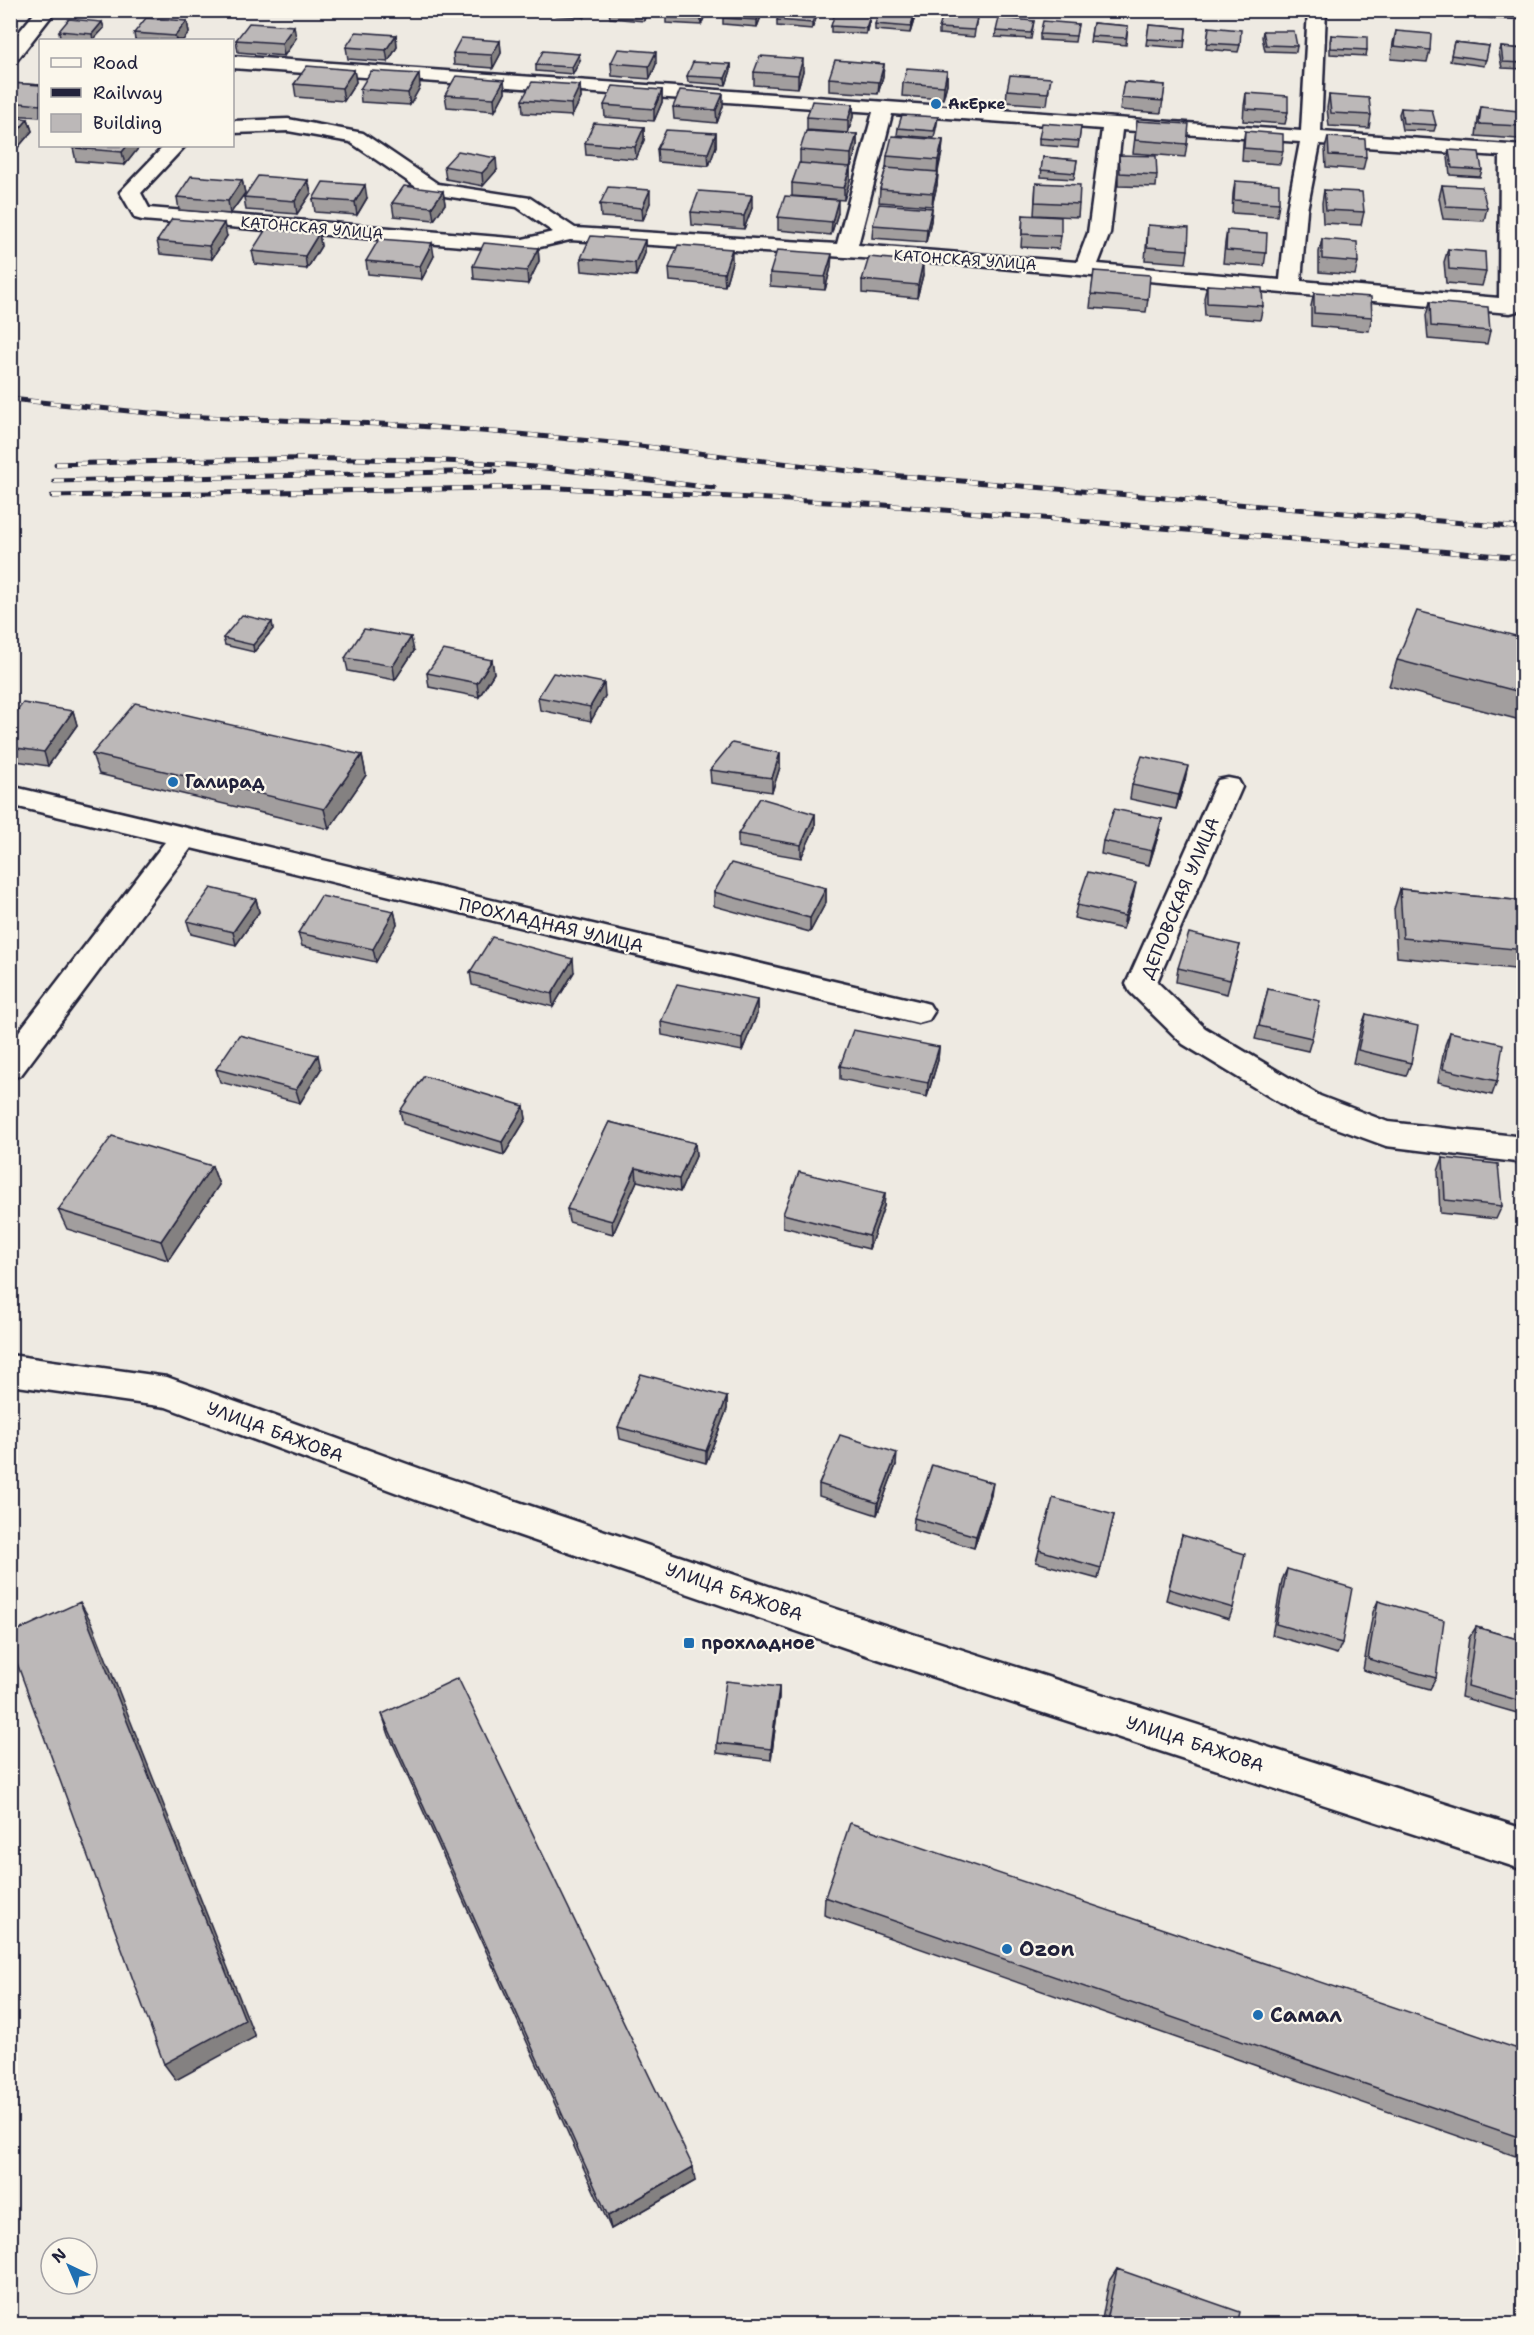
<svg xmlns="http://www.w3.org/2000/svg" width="1534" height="2335" font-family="'Shantell Sans',sans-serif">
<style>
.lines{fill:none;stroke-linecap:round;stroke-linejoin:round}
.minor-casing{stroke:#22223b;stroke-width:5}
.highway-casing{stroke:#22223b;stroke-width:5}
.minor{fill:#fbf7ec;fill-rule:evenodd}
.highway{fill:#fbf7ec;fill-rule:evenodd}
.rail-casing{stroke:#22223b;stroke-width:5}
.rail{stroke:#fbf7ec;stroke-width:4;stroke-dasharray:10;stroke-linecap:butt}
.wall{fill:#a29e9e;stroke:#22223b;stroke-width:1.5}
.shaded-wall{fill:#848181;stroke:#22223b;stroke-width:1.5}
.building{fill:#bcb8b8;stroke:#22223b;stroke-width:1.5}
.poi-dot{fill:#1f6fb2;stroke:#fbf7ec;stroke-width:2}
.labels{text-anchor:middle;stroke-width:4.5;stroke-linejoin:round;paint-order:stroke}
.far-poi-label{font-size:15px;font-weight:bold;fill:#22223b;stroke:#fbf7ec;text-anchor:start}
.far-street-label{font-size:15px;fill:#22223b;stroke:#fbf7ec}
.poi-label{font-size:18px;font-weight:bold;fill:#22223b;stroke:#fbf7ec;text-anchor:start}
.street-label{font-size:18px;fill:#22223b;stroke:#fbf7ec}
.near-poi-label{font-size:21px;font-weight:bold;fill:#22223b;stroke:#fbf7ec;text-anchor:start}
</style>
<rect width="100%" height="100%" fill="#eeeae2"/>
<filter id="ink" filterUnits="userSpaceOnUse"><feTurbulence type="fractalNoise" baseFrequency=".0167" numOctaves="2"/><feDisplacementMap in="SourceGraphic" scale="12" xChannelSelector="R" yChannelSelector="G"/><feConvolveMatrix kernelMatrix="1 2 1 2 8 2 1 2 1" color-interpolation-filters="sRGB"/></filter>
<g filter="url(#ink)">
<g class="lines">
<g class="minor-casing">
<path id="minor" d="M37,10H56L17,60L10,62V43Z
M1308,10H1326L1321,132L1524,146V158H1520L1521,306L1518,311L1510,313L944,263L570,240L523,251L142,220L135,218L120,192L164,146H185L141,193L149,208L523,239L553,232L517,207L425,193L350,142L288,131L232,133V121L288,119L363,133L438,184L530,198L575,228L837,244L873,112L232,68V56L1301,131ZM892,114L1102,129L1088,233L1077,262L858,245ZM1122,130L1300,142L1287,210L1280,280L1098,264L1110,233ZM1320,144L1500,156L1499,298L1301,281L1307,210Z
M1442,10H1524V18L1451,15Z
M1228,778L1238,780L1242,787L1157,982L1205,1028L1320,1096L1388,1122L1524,1137V1163L1386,1146L1298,1114L1183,1044L1130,992L1126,984L1214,787L1218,780Z
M10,786L918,1001L929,1004L934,1012L929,1020L918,1023L191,848L21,1075L10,1079V1043L165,842L10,805Z"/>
</g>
<g class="highway-casing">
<path id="highway" d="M10,1355L167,1377L421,1469L872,1621L1524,1829V1870L872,1657L419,1501L166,1407L10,1385Z"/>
</g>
<use href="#minor" class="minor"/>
<use href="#highway" class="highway"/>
<g class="rail-casing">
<path id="rail" d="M10,399L179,416L405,425L507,433L623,444L865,473L1524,528
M56,464C192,461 329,455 465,462C549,466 631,478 714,488
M54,481L495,471
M52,496L541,487L884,505L1524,558"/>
</g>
<use href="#rail" class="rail"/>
</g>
<path class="wall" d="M79,10H120L112,17L80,13Z
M500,10H537L534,15L500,12Z
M550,10H588L584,17L550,15Z
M648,10L644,21L610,18L609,12Z
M817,10V16L812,29L777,26V20Z
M706,13L701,25L666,23V17Z
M762,14L757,27L723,24V18Z
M914,14V20L910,33L875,30V24Z
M870,16L869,22L866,34L831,32V26Z
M977,18L974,37L939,34V28Z
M187,21L189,33L183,40H135L134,33Z
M1034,21L1031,39L995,37L996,31Z
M102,22L104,28L93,40L60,38L59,31Z
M1093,23L1128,26L1126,45L1090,42Z
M1078,24L1075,42L1040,40V34Z
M1149,25L1186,28L1184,48L1146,45Z
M1209,27L1240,45L1238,52L1206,49Z
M1263,31L1297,46L1296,52L1265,51L1262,37Z
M1396,31L1430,50L1427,62L1391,59L1393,43Z
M396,35L397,47L388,62L348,59L346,47Z
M1331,35L1367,50L1366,56L1330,54V41Z
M296,38L284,56L238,52L236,40Z
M500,41L501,53L493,68L454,65L453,53Z
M1454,42L1489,46L1484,66L1450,61Z
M1501,47L1524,49V69L1502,68L1499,53Z
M580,60L573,74L536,71V65Z
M611,63L656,64L650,79L612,76Z
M731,64V70L726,85L688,82L687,76Z
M884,64L883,76L878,94L829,91V78Z
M354,70L356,82L344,101L296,97L294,84Z
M803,71L798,88L754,85V72Z
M947,71V84L943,99L902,96L903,83Z
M504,80L505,92L495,111L447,107L445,95Z
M1124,82L1165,85L1161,113L1120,110Z
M10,83L40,85V117L10,115Z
M580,85L581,98L572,116L523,113L522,100Z
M420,87L410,105L361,102L360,89Z
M662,90V102L654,121L605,117L604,105Z
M1007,90H1049L1047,105L1006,102Z
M1246,93L1288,112L1285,124L1243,121L1244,106Z
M1329,95L1371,115L1369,128L1329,126L1327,108Z
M853,104V117L848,133L807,130V117Z
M723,106L717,123L674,119L673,107Z
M1481,107L1521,126L1518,139L1476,136L1478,119Z
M1401,108L1436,125L1434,131L1402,130L1399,114Z
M10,117L28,119L32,131L15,151H10Z
M938,117L937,124L934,138L897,135L898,128Z
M1137,121L1187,144L1185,157L1133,153Z
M1081,126L1078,148L1039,145V138Z
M644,127V140L636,159L586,155L585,143Z
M1245,131L1283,151L1280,164L1242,161L1243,143Z
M716,133V146L709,166L658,162L657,149Z
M857,134V147L850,167V180L844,200L792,196V183L800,163V150Z
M1328,137L1366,157L1363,170L1326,167L1325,149Z
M943,140L942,152L938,172L937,185L932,206L879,202L880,189L886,168L887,156Z
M75,146H140L125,165L76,161L73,148Z
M1449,150L1482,170L1480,177L1450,175L1448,157Z
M1119,155L1157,175L1156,187L1118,186V167Z
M1043,157L1077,160L1074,179L1041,177Z
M444,166L497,170L483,186L446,179Z
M242,180L245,193L230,214L179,210L177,197Z
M308,180L311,193L297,214L246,210L244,197Z
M1235,181L1279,203L1277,216L1232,213L1233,194Z
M1036,183L1079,204L1078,217L1034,215Z
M1442,185L1487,208L1484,221L1443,219L1439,198Z
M1324,190L1364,212L1361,225L1323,223L1322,203Z
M443,191L445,204L434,220L394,216L392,203Z
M367,198L357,215L315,212L313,199Z
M650,203L643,220L601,217L600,204Z
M752,208L744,229L692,225L691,212Z
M932,208L931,221L926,242L872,238L873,225Z
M838,213L831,235L778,230V217Z
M1023,215L1061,236L1059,249L1021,247Z
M1148,225L1188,250L1186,263L1145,260Z
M1227,230L1266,253L1264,266L1223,263L1225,243Z
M319,233L321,246L307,269L255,264L252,251Z
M227,236L212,259L160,254L157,241Z
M1322,239L1358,262L1355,275L1319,272V252Z
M645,240V253L636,276L582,271L581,258Z
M538,248L539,261L528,284L474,279L473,266Z
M1448,249L1486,272L1482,286L1446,283L1444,262Z
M434,256L422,279L368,274L366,261Z
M732,262L725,286L670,281L669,268Z
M831,267L825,290L770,286V273Z
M1094,271L1148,299L1146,312L1090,308Z
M923,275L917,298L862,293V280Z
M1207,285L1263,306L1260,320L1205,316L1204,298Z
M1314,293L1372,317L1369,331L1311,326V306Z
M1430,302L1490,331L1487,344L1428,339L1426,315Z
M272,622L273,629L254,652L225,645L223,638Z
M1524,638V721L1389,686L1397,660Z
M414,651L395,680L348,671L345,658Z
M492,660L494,673L479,697L429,687L427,673Z
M605,696L591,721L540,710L538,697Z
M73,711L77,725L48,766L10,760V720Z
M780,753V767L772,792L711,783L710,770Z
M92,754L362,755L366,775L329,829L99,774Z
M1185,780L1176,809L1130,799L1132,785Z
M815,814V827L801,858L738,847V834Z
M1162,819L1159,833L1149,865L1101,854L1103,841Z
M826,888V902L810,932L714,906V892Z
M1400,889L1524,901V970L1397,957L1394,909Z
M1133,897L1123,929L1074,918L1077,905Z
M256,899L259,912L236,945L191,934L187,921Z
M394,911L397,924L376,962L302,946L298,933Z
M1240,945L1227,994L1176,982L1178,968Z
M470,972H574L553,1007L472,985Z
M1268,989L1312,1038L1308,1051L1255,1039Z
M757,1000V1014L742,1051L662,1035L661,1022Z
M1366,1014L1411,1063L1406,1076L1353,1063L1361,1027Z
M1450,1032L1497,1081L1492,1095L1438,1082L1445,1045Z
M939,1047L938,1060L927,1097L840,1079V1066Z
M1524,1068V1094L1519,1093Z
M216,1069H321L300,1103L220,1082Z
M524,1106L526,1119L504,1155L403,1124L400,1111Z
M609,1122L695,1143L696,1156L680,1192L637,1181L613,1234L569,1222L567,1209Z
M1443,1158L1502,1206L1496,1219L1440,1213L1438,1171Z
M212,1166L219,1185L168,1260L67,1229L58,1210Z
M885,1193L884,1206L869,1249L783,1227V1214Z
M727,1397V1409L706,1463L620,1439L618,1427Z
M896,1465L877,1515L819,1496V1484Z
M991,1495L974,1548L913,1530L914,1518Z
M1114,1515L1098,1579L1036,1562L1039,1550Z
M1182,1535L1233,1608L1229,1619L1166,1600Z
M1287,1569L1342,1643L1337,1654L1272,1635L1282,1580Z
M1378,1601L1436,1678L1430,1689L1363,1670L1373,1612Z
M1476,1627L1524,1641V1715L1461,1697L1469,1638Z
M779,1687V1697L771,1760L717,1753V1743Z
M382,1714L695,2181L611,2229L389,1735Z
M825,1897L1524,2051V2159L824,1915Z
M1117,2269L1237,2325H1101L1109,2281Z"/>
<path class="shaded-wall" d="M111,10H120L112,17L110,11Z
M584,10H588L584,17Z
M645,10H648L644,21V14Z
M704,10H706V13L701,25V19Z
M761,10H762V14L757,27V20Z
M817,10V16L812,29V23Z
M914,14V20L910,33L911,27Z
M870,16L869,22L866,34V28Z
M12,19L14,25L10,29V21Z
M187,21L189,33L183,40H176L175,36Z
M102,22L104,28L93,40L92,34Z
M294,26L296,38L284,56L282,43Z
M396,35L397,47L388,62L386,50Z
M500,41L501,53L493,68L492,55Z
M656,52V64L650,79L649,66Z
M579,54L580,60L573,74L572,67Z
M803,59V71L798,88V75Z
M731,64V70L726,85L725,78Z
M884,64L883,76L878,94L879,82Z
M354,70L356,82L344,101L342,88Z
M947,71V84L943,99L944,86Z
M419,74L420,87L410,105L408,93Z
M504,80L505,92L495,111L494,98Z
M580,85L581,98L572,116L571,104Z
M662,90V102L654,121V109Z
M723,94V106L717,123L716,110Z
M853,104V117L848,133V120Z
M28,119L32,131L15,151L12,138Z
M644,127V140L636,159L635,147Z
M716,133V146L709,166L708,153Z
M857,134V147L851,167V154Z
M943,140L942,152L937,172L938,160Z
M127,146H140L125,165L122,152Z
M496,158L497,170L483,186L482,173Z
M850,167V180L844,200V188Z
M938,172L937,185L932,206L933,193Z
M242,180L245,193L230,214L228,201Z
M308,180L311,193L297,214L295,201Z
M365,185L367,198L357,215L355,202Z
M650,190V203L643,220L642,208Z
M443,191L445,204L434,220L432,207Z
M752,195V208L744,229V216Z
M838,200V213L831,235L832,222Z
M932,208L931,221L926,242L927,229Z
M224,223L227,236L212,259L209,246Z
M319,233L321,246L307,269L305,256Z
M645,240V253L636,276L635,263Z
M432,243L434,256L422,279L420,266Z
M538,248L539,261L528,284L527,271Z
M732,249V262L725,286L724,273Z
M832,254L831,267L825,290V277Z
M923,262V275L917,298L918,285Z
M272,622L273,629L254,652L253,645Z
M411,637L414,651L395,680L393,666Z
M492,660L494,673L479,697L477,683Z
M604,683L605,696L591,721L590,707Z
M73,711L77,725L48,766L44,752Z
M780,753V767L772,792V778Z
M362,755L366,775L329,829L324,809Z
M1188,766L1185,780L1176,809L1179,795Z
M815,814V827L801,858V845Z
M1162,819L1159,833L1149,865L1152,851Z
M1136,883L1133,897L1123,929L1125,916Z
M826,888V902L810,932V918Z
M256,899L259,912L236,945L233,932Z
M394,911L397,924L376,962L373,949Z
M573,959L574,972L553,1007L552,994Z
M757,1000V1014L742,1051V1038Z
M939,1047L938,1060L927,1097L928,1083Z
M318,1055L321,1069L300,1103L296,1090Z
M524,1106L526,1119L504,1155L502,1142Z
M695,1143L696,1156L680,1192L679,1179Z
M212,1166L219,1185L168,1260L161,1241Z
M636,1168L637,1181L613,1234L612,1221Z
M885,1193L884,1206L869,1249V1236Z
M727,1397V1409L706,1463V1451Z
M897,1453L896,1465L877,1515L878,1503Z
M993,1483L991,1495L974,1548L976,1536Z
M80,1602L92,1623L255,2037L176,2080L164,2064Z
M779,1687V1697L771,1760V1749Z
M693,2167L695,2181L611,2229L608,2216Z"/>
<path class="building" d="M610,10H645L644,14L609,12Z
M669,10H704L701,19L666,17Z
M726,10H761L757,20L723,18Z
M781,10H817L812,23L777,20Z
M879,12L914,14L911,27L875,24Z
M835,13L870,16L866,28L831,26Z
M943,15L977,18L974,30L939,28Z
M146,18L187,21L175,36L134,33Z
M999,18L1034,21L1031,33L996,31Z
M69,19L102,22L92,34L59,31Z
M1043,21L1078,24L1076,36L1040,34Z
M249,23L294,26L282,43L236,40Z
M1093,23L1128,26L1126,38L1091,36Z
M1149,25L1186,28L1185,41L1147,39Z
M1209,27L1241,30L1240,45L1207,43Z
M1263,31H1294L1297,46L1266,45Z
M1396,31L1431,34L1430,50L1394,46Z
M356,32L396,35L386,50L346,47Z
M1331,35L1367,37V50L1331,48Z
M461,38L500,41L492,55L453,53Z
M1454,42L1489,46L1486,60L1451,55Z
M1501,47L1524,49V63L1503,62Z
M618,49L656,52L649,66L611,63Z
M543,51L579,54L572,67L536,65Z
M760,56L803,59L798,75L754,72Z
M835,60L884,64L879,82L829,78Z
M693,62L731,64L725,78L687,76Z
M307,66L354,70L342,88L294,84Z
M907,68L947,71L944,86L903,83Z
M371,71L419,74L408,93L360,89Z
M1010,75L1051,78L1048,93L1007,90Z
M456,76L504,80L494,98L445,95Z
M532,82L580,85L571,104L522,100Z
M1124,82L1165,85L1163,101L1121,98Z
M10,83L40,85V105L10,102Z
M613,86L662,90L654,109L604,105Z
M680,90L723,94L716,110L673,107Z
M1246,93L1288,96V112L1246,109Z
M1329,95L1369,98L1371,115L1331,113Z
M812,101L853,104L848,120L807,117Z
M1481,107L1518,111L1521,126L1479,124Z
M1401,108L1432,110L1436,125L1403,123Z
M902,115L938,117L934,131L898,128Z
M10,117L28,119L12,138H10Z
M1137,121L1189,124L1187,144L1135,140Z
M594,123L644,127L635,147L585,143Z
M1042,123L1081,126L1079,141L1039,138Z
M666,130L716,133L708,153L657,149Z
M806,131L857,134L851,154L800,150Z
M1245,131L1283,134V151L1244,148Z
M892,136L943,140L938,160L887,156Z
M1328,137L1365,139L1366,157L1329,155Z
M75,146H127L122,152L73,148Z
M1449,150L1479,152L1482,170L1452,168Z
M458,151L496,158L482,173L444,166Z
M1119,155L1156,156L1157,175L1120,173Z
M1043,157L1077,160L1075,173L1041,170Z
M799,163L850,167L844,188L792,183Z
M886,168L938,172L933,193L880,189Z
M191,176L242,180L228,201L177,197Z
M258,176L308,180L295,201L244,197Z
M1235,181L1279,184V203L1234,200Z
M323,182L365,185L355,202L313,199Z
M1036,183L1080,185L1079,204L1035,202Z
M1442,185L1482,187L1487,208L1446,206Z
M404,186L443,191L432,207L392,203Z
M608,187L650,190L642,208L600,204Z
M1324,190L1362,192L1364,212L1326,210Z
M699,191L752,195L744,216L691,212Z
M785,196L838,200L832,222L778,217Z
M879,204L932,208L927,229L873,225Z
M1023,215L1061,217V236L1022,234Z
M172,219L224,223L209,246L157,241Z
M1148,225L1189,228L1188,250L1147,247Z
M266,229L319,233L305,256L252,251Z
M1227,230L1267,233L1266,253L1226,250Z
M591,236L645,240L635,263L581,258Z
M379,239L432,243L420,266L366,261Z
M1322,239L1357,242L1358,262L1322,259Z
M484,243L538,248L527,271L473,266Z
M678,245L732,249L724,273L669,268Z
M1448,249L1485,252L1486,272L1449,269Z
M777,250L832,254L825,277L770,273Z
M869,257L923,262L918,285L862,280Z
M1094,271L1150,275L1148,299L1091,294Z
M1207,285L1262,288L1263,306L1207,303Z
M1314,293L1371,297L1372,317L1314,313Z
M1430,302L1488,307L1490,331L1431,326Z
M1417,611L1524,638V693L1397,660Z
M242,615L272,622L253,645L223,638Z
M364,629L411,637L393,666L345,658Z
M443,650L492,660L477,683L427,673Z
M553,673L604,683L590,707L538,697Z
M23,703L73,711L44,752L10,747V720Z
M135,703L362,755L324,809L92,754Z
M732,743L780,753L772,778L710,770Z
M1142,756L1188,766L1179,795L1132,785Z
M760,798L815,814L801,845L738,834Z
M1114,809L1162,819L1152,851L1103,841Z
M731,863L826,888L810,918L714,892Z
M1088,872L1136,883L1125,916L1077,905Z
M211,888L256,899L233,932L187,921Z
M1400,889L1524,901V950L1403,938Z
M321,896L394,911L373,949L298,933Z
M1189,933L1240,945L1230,980L1178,968Z
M492,937L573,959L552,994L470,972Z
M677,984L757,1000L742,1038L661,1022Z
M1268,989L1320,1001L1312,1038L1259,1026Z
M1366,1014L1418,1026L1411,1063L1358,1050Z
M853,1030L939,1047L928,1083L840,1066Z
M1450,1032L1503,1044L1497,1081L1443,1069Z
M239,1035L318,1055L296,1090L216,1069Z
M424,1076L524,1106L502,1142L400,1111Z
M609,1122L695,1143L679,1179L636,1168L612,1221L567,1209Z
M112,1136L212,1166L161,1241L58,1210Z
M1443,1158L1498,1164L1502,1206L1445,1200Z
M799,1172L885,1193L869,1236L783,1214Z
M641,1374L727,1397L706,1451L618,1427Z
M840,1435L897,1453L878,1503L819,1484Z
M932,1465L993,1483L976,1536L914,1518Z
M1053,1498L1114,1515L1101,1568L1039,1550Z
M1182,1535L1245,1554L1233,1608L1169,1589Z
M1287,1569L1352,1588L1342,1643L1276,1624Z
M1378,1601L1444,1620L1436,1678L1368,1659Z
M80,1602L245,2020L164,2064L10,1644V1634Z
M1476,1627L1524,1641V1702L1468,1686Z
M458,1678L693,2167L608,2216L382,1714Z
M726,1681L779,1687L771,1749L717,1743Z
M850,1823L1524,2051V2139L825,1897Z
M1117,2269L1240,2312L1237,2325H1105Z"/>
</g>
<g class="poi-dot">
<circle cx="936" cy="104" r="6"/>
<circle cx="173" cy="782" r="6"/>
<rect x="683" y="1637" width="12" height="12" rx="3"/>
<circle cx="1007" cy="1949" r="6"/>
<circle cx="1258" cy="2015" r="6"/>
</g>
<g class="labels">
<g class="far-poi-label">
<text x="948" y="109">АкЕрке</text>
</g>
<g class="far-street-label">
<text transform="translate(312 228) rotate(5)" y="5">КАТОНСКАЯ УЛИЦА</text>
<text transform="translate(965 260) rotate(4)" y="5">КАТОНСКАЯ УЛИЦА</text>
</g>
<g class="poi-label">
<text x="185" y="788">Галирад</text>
<text x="701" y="1649">прохладное</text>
</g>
<g class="street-label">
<text transform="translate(1180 898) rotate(-67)" y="6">ДЕПОВСКАЯ УЛИЦА</text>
<text transform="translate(551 925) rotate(13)" y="6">ПРОХЛАДНАЯ УЛИЦА</text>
<text transform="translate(275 1432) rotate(20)" y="6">УЛИЦА БАЖОВА</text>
<text transform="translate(734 1592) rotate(19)" y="6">УЛИЦА БАЖОВА</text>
<text transform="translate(1195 1744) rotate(18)" y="6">УЛИЦА БАЖОВА</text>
</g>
<g class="near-poi-label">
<text x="1019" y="1956">Ozon</text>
<text x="1270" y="2022">Самал</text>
</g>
</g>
<rect width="1534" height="2335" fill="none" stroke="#fbf7ec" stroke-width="36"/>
<rect x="18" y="18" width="1498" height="2299" fill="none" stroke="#22223b" stroke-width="2" filter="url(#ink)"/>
<rect x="39" y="39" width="195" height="108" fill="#fbf7ec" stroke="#a4a2a5" stroke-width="1.5"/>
<rect x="51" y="58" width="30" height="9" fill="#fbf7ec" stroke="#a4a2a5" stroke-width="1.5"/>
<text x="93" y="69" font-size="18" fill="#22223b">Road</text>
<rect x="51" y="88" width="30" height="9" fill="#22223b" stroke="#a4a2a5" stroke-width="1.5"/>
<text x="93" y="99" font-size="18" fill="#22223b">Railway</text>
<rect x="51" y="114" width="30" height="18" fill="#bcb8b8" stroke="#a4a2a5" stroke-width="1.5"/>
<text x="93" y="129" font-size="18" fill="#22223b">Building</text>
<g transform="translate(69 2266) rotate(316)"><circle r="28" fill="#fbf7ec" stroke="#a4a2a5" stroke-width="1.5"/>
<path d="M0-4.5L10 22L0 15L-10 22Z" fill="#1f6fb2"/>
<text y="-9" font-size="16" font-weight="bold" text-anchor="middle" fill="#22223b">N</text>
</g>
</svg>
